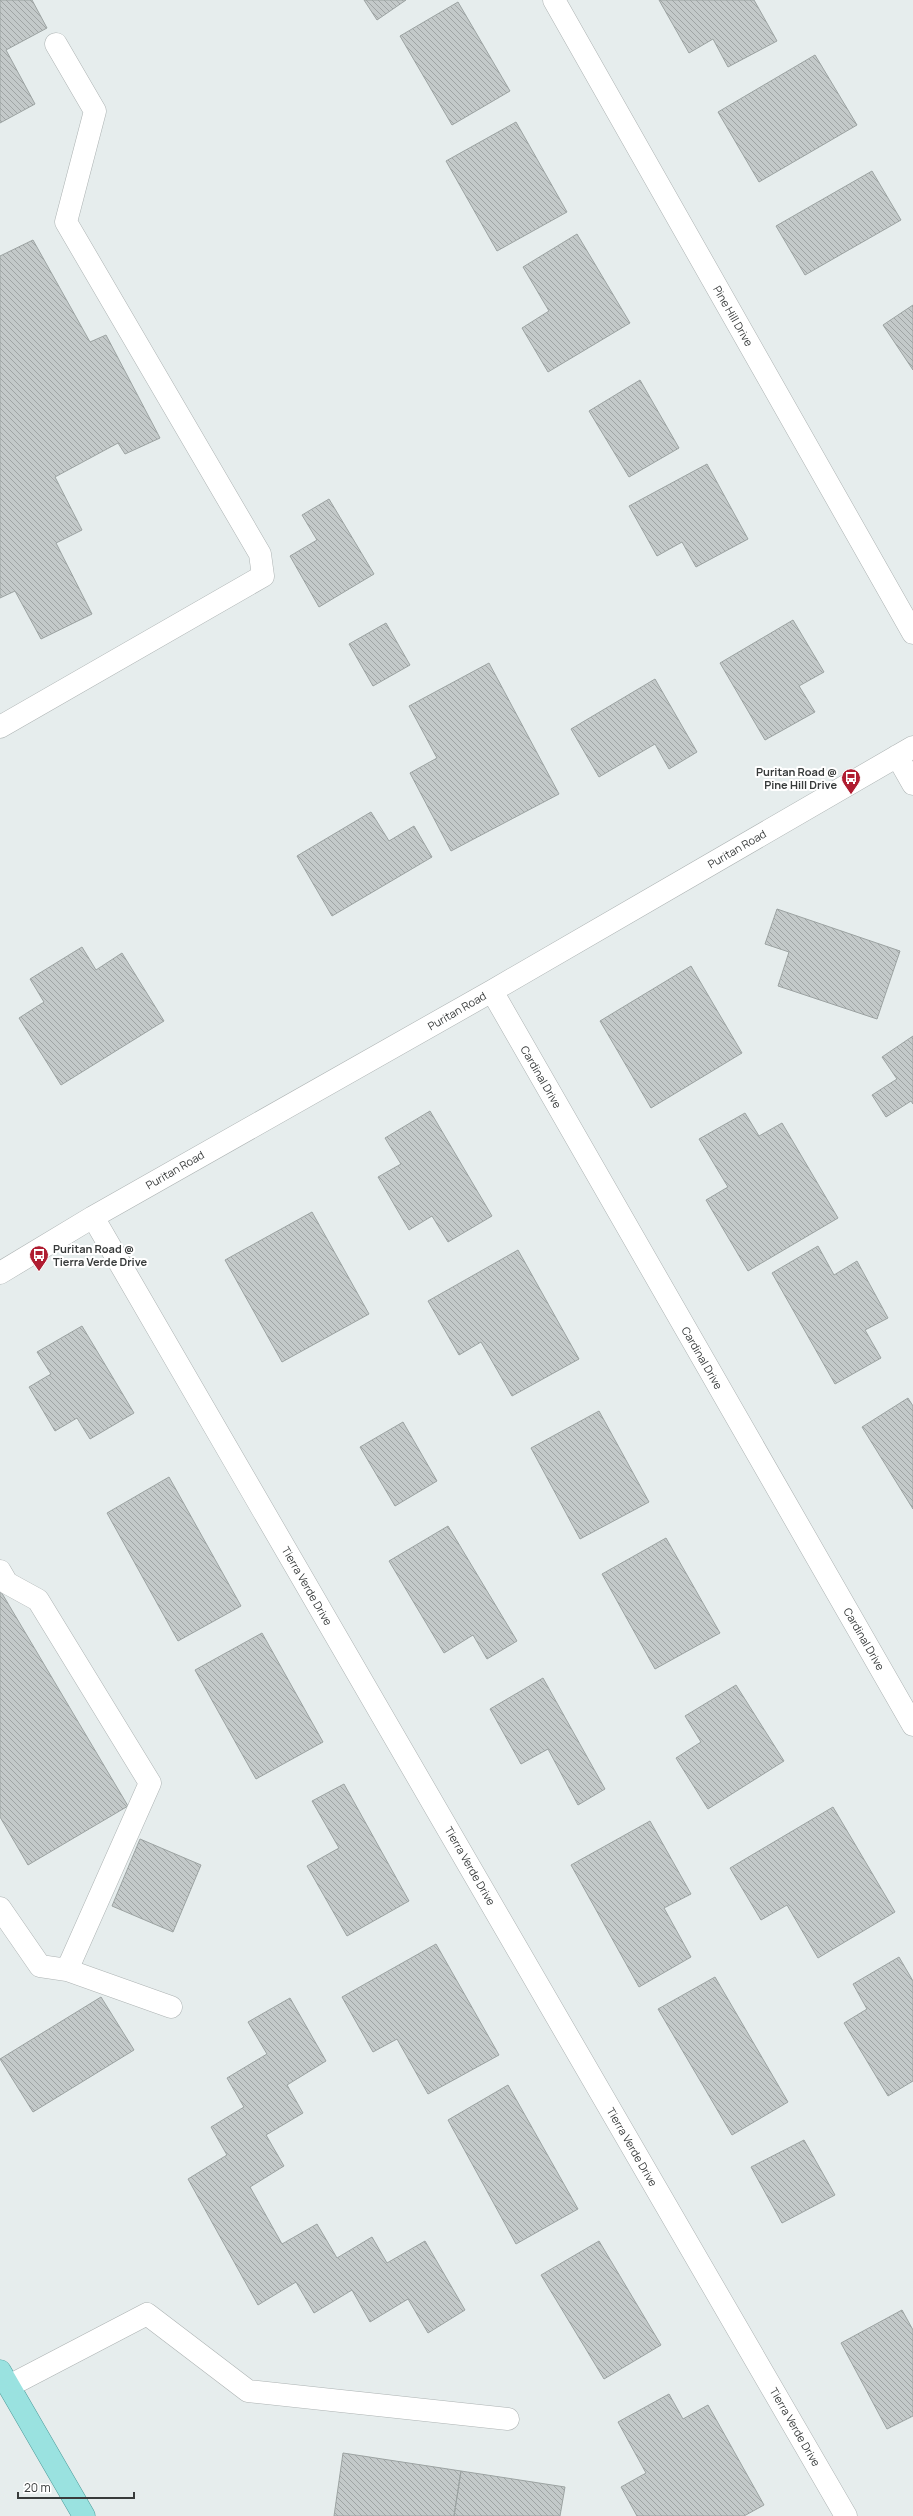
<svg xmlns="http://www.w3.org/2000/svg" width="913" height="2516" font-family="Manrope,sans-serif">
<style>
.building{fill:url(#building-back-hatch);stroke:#9ca3a2}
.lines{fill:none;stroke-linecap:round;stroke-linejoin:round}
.minor-casing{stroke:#adb3b3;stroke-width:23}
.major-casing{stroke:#4c9b99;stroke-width:23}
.minor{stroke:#fff;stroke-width:22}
.major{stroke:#9ae2e0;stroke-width:22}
.labels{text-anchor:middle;stroke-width:4;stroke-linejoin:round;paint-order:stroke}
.street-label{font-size:11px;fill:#383b3b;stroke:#fff}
.poi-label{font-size:11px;font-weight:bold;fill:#383b3b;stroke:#fff;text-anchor:end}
</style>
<defs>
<pattern id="building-back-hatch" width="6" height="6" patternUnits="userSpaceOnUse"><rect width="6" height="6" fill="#c3c9c9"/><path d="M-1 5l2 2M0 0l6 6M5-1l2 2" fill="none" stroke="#9fa4a4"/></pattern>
</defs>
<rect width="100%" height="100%" fill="#e6eded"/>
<path class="building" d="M0,0H32L47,28L6,50L35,104L0,123Z
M364,0H406L377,20Z
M659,0H754L777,41L728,67L713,39L689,53Z
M458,2L510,91L452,125L400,36Z
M815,55L857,125L759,182L718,112Z
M516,122L567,212L497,251L446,161Z
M872,171L901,220L805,275L776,226Z
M577,234L630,323L548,372L522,328L549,311L523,267Z
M33,240L90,342L106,335L160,438L125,454L118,443L55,477L82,530L56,543L92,614L41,639L15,591L0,598V256Z
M913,305V370L883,325Z
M640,380L679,448L629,477L589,411Z
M707,464L748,539L696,567L682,542L657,556L629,506Z
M329,499L374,574L319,607L290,556L317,540L302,515Z
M793,620L824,672L799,686L815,712L765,740L720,663Z
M386,623L410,665L373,686L349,644Z
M489,663L559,794L451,851L410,773L437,758L409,706Z
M655,679L697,752L669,769L655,744L599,777L571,729Z
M371,812L389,841L414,826L432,857L332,916L297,856Z
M777,909L900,951L877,1019L778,986L789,952L765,944Z
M82,947L96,970L122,953L164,1021L61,1085L19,1018L44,1002L30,979Z
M691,966L742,1053L651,1108L600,1021Z
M913,1036V1104L911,1101L886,1117L872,1095L897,1079L882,1057Z
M430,1111L492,1216L448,1242L432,1216L409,1230L378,1177L401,1164L385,1138Z
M745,1113L759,1136L782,1123L838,1218L748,1271L706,1200L728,1187L699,1139Z
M312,1212L369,1314L282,1362L225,1260Z
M818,1246L834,1275L857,1261L888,1318L865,1330L881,1358L835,1384L772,1273Z
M518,1250L579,1359L512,1396L481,1342L459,1355L428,1301Z
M82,1326L134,1413L90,1439L77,1418L55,1431L29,1387L51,1374L37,1352Z
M908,1398L913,1406V1509L862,1427Z
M599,1411L649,1502L580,1539L531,1448Z
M403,1422L437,1481L395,1506L360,1447Z
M169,1477L241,1606L178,1641L107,1513Z
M448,1526L517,1641L487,1659L473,1635L444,1653L389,1561Z
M666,1538L720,1633L655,1669L602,1574Z
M0,1590L128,1806L28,1865L0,1817Z
M262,1633L323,1742L256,1779L195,1670Z
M543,1678L605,1789L578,1805L548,1749L521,1764L490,1709Z
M736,1685L784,1761L708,1809L676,1758L701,1742L685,1716Z
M344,1784L409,1901L347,1936L307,1866L339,1848L312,1801Z
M833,1807L895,1912L818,1958L787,1905L761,1920L730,1868Z
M650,1821L691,1894L664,1908L691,1957L639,1987L571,1865Z
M140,1839L201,1865L173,1932L112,1906Z
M436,1944L499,2055L428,2094L397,2039L373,2052L342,1997Z
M899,1957L913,1981V2081L888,2096L844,2023L867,2009L853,1984Z
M715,1977L788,2102L732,2135L658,2009Z
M101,1997L134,2050L33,2112L0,2059Z
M290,1998L326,2061L287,2085L303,2113L266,2135L284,2166L250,2187L282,2244L317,2224L337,2258L372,2237L387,2263L425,2241L465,2310L428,2333L408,2299L370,2322L352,2290L314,2313L296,2282L258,2305L188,2179L227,2155L211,2127L244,2107L227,2078L267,2054L248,2022Z
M508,2085L578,2209L516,2244L448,2120Z
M804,2140L835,2195L782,2223L751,2167Z
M599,2241L661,2345L604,2379L541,2275Z
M902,2310L913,2330V2416L887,2429L841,2343Z
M669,2394L683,2419L708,2405L764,2505L744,2516H637L621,2487L646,2473L618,2422Z
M343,2453L461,2471L454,2516H334Z
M461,2471L565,2487L560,2516H454Z"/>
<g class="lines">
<g class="minor-casing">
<path id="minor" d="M554,0L913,633
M0,727L263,576L260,554L66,222L95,111L56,44
M897,756L913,784
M492,991L913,1725
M93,1217L846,2516
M0,1273L93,1217L492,991L913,747
M0,1571L7,1583L38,1600L150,1783L67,1970
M0,1908L40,1966L67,1970L171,2007
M9,2386L147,2314L248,2391L508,2419"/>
</g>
<g class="major-casing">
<path id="major" d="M0,2371L84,2516"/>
</g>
<use href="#minor" class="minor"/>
<use href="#major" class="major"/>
</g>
<defs>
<g id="bus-pin" transform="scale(1)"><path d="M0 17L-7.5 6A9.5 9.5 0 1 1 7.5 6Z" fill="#b01d31" stroke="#fff"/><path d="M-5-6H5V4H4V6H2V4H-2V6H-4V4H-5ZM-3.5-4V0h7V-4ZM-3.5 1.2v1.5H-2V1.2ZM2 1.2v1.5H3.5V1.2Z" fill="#fff"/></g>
</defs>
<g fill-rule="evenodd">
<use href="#bus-pin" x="851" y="778"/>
<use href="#bus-pin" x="39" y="1255"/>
</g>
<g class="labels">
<g class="street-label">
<text transform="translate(733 316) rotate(60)" y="4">Pine Hill Drive</text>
<text transform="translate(737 849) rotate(-30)" y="4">Puritan Road</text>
<text transform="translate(457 1011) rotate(-30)" y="4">Puritan Road</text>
<text transform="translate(541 1077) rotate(60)" y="4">Cardinal Drive</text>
<text transform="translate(175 1170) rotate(-30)" y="4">Puritan Road</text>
<text transform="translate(702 1358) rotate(60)" y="4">Cardinal Drive</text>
<text transform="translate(307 1586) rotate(60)" y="4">Tierra Verde Drive</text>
<text transform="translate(864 1639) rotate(60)" y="4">Cardinal Drive</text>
<text transform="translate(470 1866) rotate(60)" y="4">Tierra Verde Drive</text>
<text transform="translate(632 2147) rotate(60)" y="4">Tierra Verde Drive</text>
<text transform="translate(795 2427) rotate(60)" y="4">Tierra Verde Drive</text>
</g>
<g class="poi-label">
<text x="837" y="776">Puritan Road @<tspan x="837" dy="13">Pine Hill Drive</tspan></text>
<text x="53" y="1253" text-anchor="start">Puritan Road @<tspan x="53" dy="13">Tierra Verde Drive</tspan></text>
</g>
</g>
<path d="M18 2492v6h116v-6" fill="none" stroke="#383b3b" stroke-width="2"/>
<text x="24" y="2492" font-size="12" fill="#383b3b" stroke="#ffffff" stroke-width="3" paint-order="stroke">20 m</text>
</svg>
